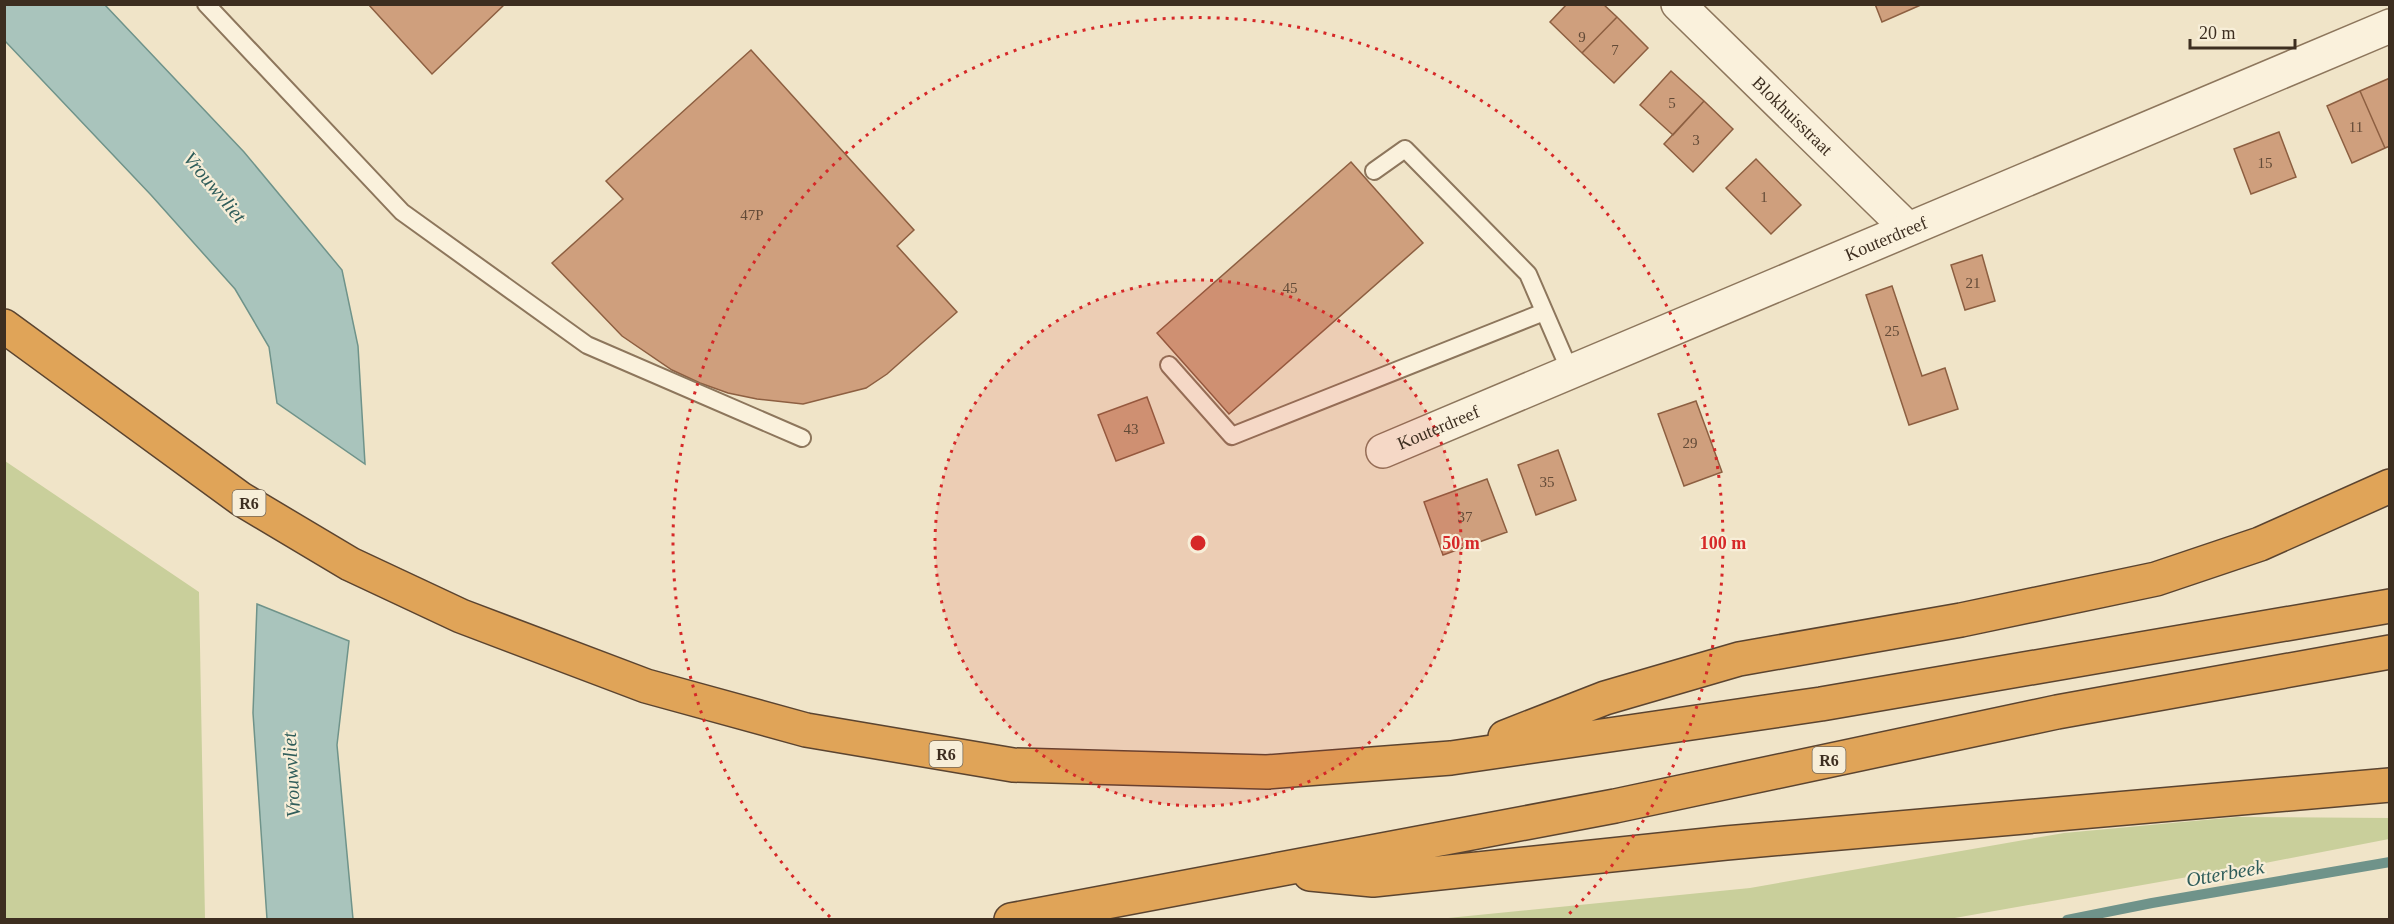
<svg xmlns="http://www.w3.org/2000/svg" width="2394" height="924" font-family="'Times New Roman',serif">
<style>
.green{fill:#c9cf9b}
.water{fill:#a9c4bc;stroke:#6f938a;stroke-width:1.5}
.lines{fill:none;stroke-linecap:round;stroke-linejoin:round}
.stream{stroke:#6f938a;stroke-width:10}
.building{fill:#cf9f7d;stroke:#8d5f41;stroke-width:1.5}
.lane-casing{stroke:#8d765c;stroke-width:20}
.street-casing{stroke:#8d765c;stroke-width:36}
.highway-casing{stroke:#5b4430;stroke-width:36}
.lane{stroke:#faf1dc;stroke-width:16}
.street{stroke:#faf1dc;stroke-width:33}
.highway{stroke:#e0a458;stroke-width:33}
.ring{fill:none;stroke:#d62828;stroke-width:3;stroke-dasharray:3 6}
.labels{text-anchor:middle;stroke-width:4.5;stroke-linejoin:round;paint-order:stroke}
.number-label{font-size:15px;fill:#624a37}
.shield{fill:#f7eed8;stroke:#756857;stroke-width:1.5}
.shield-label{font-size:16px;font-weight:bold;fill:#3d2e20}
.street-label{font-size:18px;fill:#3d2e20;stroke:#f7eed8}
.water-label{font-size:20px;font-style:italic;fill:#2f5d5a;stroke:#f7eed8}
.centre{fill:#d62828;stroke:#f7eed8;stroke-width:3}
.ring-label{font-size:18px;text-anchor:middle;font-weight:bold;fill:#d62828;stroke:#f7eed8;stroke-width:4.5;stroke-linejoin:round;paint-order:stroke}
</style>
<rect width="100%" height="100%" fill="#f0e4c8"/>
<path class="green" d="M5,461L199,592L205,919H5Z
M2237,817L2389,818V839L2250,866L1949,919H1438L1750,888L2064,833Z"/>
<path class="water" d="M5,4L105,5L244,152L342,270L358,346L365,464L277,403L269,347L235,289L151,195L5,41Z
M257,604L349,641L337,745L353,919H267L253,713Z"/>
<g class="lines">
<path class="stream" d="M2067,920L2152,903L2390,862"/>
</g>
<path class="building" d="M368,4H505L432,74Z
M1567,4H1603L1617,17L1582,53L1550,22Z
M1875,4H1923L1882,22Z
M1617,17L1648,48L1614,83L1582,53Z
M751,50L914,230L897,246L957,312L887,374L866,388L803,404L757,399L728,393L700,383L672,370L622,336L552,263L623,199L606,181Z
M1671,71L1704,101L1673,135L1640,105Z
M2390,78V146L2385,148L2360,91Z
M2360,91L2385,148L2352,163L2327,106Z
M1704,101L1733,129L1693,172L1664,144Z
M2279,132L2296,177L2251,194L2234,149Z
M1756,159L1801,205L1771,234L1726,188Z
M1351,162L1423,243L1229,414L1157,333Z
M1982,255L1995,301L1965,310L1951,265Z
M1892,286L1922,376L1945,368L1958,409L1909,425L1866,295Z
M1147,397L1164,443L1116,461L1098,415Z
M1696,401L1722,472L1684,486L1658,414Z
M1558,450L1576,500L1536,515L1518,465Z
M1487,479L1507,532L1443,555L1424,502Z"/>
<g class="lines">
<g class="lane-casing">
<path id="lane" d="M206,4L402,212L587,345L802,438
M1374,171L1405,149L1528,274L1570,371
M1169,365L1232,436L1544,312"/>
</g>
<g class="street-casing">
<g id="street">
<path id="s1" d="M1678,4L1907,228"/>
<path id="s2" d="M1383,451L2390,26"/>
</g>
</g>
<g class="highway-casing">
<path id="highway" d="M4,326L241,499L350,564L461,616L646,686L806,730L1013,765L1267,772L1451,758L1821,704L2390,606
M1505,737L1605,698L1739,659L1961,620L2156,579L2260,544L2390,486
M1310,874L1373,880L1726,843L2390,785
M1011,920L1615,806L2057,712L2390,652"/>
</g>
<use href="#lane" class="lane"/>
<use href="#street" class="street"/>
<use href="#highway" class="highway"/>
</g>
<circle cx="1198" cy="543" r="263" fill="#d62828" fill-opacity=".12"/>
<g class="ring">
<circle cx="1198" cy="543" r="263"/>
<path d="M830 917A525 525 0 1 1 1566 917"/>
</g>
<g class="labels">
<g class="number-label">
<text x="1582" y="42">9</text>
<text x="1615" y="55">7</text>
<text x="1672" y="108">5</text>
<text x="2356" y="132">11</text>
<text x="1696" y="145">3</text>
<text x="2265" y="168">15</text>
<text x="1764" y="202">1</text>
<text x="752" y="220">47P</text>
<text x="1973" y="288">21</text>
<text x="1290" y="293">45</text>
<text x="1892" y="336">25</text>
<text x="1131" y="434">43</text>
<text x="1690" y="448">29</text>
<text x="1547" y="487">35</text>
<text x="1465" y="522">37</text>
</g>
<g class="shield">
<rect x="232.5" y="490" width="33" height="26" rx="4.5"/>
<rect x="929.5" y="741" width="33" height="26" rx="4.5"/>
<rect x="1812.5" y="747" width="33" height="26" rx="4.5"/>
</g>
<g class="shield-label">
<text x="249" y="509">R6</text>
<text x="946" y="760">R6</text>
<text x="1829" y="766">R6</text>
</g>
<g class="street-label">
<text dy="6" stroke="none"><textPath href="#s1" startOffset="160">Blokhuisstraat</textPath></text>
<text dy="6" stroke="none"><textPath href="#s2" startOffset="546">Kouterdreef</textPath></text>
<text dy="6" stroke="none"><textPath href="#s2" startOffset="60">Kouterdreef</textPath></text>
</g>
<g class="water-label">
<text transform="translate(215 187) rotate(50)" y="7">Vrouwvliet</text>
<text transform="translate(291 775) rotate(-93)" y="7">Vrouwvliet</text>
<text transform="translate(2225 873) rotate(-10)" y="7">Otterbeek</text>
</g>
</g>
<circle cx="1198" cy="543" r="9" class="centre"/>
<g class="ring-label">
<text x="1461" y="549">50 m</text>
<text x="1723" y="549">100 m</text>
</g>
<rect width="2394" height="924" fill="none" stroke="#3d2e20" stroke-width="12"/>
<path d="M2190 39v9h105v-9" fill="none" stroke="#3d2e20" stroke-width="3"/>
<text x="2199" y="39" font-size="18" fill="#3d2e20" stroke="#f7eed8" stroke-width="4.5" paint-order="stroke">20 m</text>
</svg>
